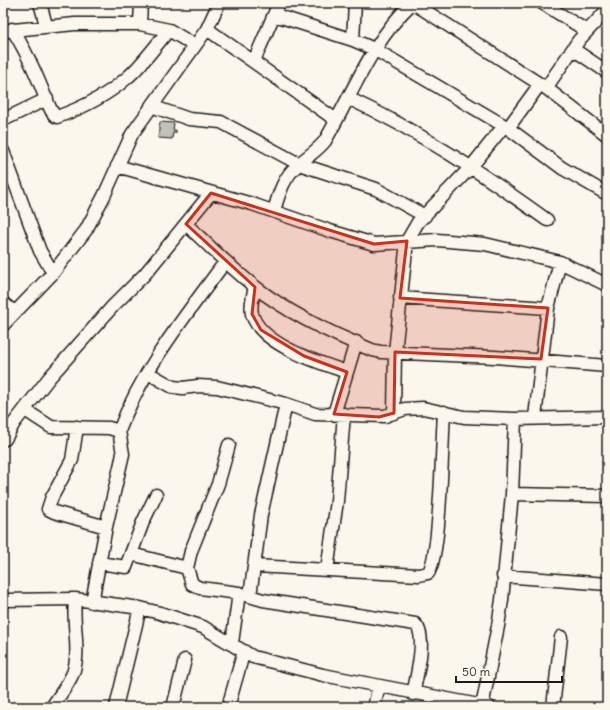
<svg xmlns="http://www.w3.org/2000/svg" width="610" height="710" font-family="Delius,sans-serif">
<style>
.building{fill:#c3c0b8;stroke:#1c1c1c}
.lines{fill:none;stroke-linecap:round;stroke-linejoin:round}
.minor-casing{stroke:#1c1c1c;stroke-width:15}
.minor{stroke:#fbf7ec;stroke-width:12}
.marked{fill:#c8321e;fill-opacity:0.2;stroke:#c8321e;stroke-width:3;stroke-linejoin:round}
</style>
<rect width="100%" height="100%" fill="#fbf7ec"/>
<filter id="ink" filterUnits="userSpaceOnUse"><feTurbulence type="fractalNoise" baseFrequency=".025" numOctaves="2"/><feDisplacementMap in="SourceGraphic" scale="8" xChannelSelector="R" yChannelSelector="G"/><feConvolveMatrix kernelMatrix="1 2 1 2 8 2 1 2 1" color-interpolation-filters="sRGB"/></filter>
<g filter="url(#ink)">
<path class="building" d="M160,122L174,123L173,130H176V133H173L172,139L158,138Z"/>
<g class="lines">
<g class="minor-casing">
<path id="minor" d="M40,3L46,25
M413,3L546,88L607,135
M542,3L587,31
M275,15L353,40L374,49L508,128L562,168L607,194
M140,24L141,3
M12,29C27,52 36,73 46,99C49,104 51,114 57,117C82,108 108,95 128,77C142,65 156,45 169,30
M207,29L336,120
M3,31L75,24H140L169,30L194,45
M353,40L355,3
M573,49L607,72
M254,61L279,3
M546,88L579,40L607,10
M348,98C419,131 483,174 547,220
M151,106L189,119L221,122L299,164L376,189L425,216
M3,120L47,99
M508,128L540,84
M3,151L40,251L53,273
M117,166L252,204L330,231L374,244L437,240L485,244L560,262L607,285
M274,211C279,193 284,176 299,164C308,156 318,150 325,141C353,93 371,42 412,3
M186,224C208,245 230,267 254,286C288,313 332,334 372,350L381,352L495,357L607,366
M255,287C253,295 250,305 252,314C260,345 321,363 347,372L334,414
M400,298L548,308
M3,303L14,312
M3,325L53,273L86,230L104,196L132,134L207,29L219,3
M347,372L356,342
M148,373L173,387L183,388L198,386L217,387L286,404L315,414L385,416L405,409L423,408L464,417L515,419
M25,410L51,427L109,428L119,431C142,369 186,315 225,262
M394,413L395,352L407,241L418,222L471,167L504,126
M535,417L548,308L560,262
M77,427L72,460L52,497L48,509L54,512L106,527L92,602
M3,438L5,439L14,423L49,378L113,306L145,274L211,193
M512,494L607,496
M106,527L123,454L119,431
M131,554L187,568L192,584L200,588L239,593L263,600L415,624C428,635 416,679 413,694
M99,563L126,567L143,522L156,495
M255,566L419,575L428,573C441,557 442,439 444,412
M187,568L191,551L218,484L229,445
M327,570L337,501L344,414
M503,576L607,584
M250,596L261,515L286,404
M3,600L75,599L140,608L160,613L203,627L253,657L323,675L489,707
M232,643L239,593
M52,707C59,696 68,685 73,673C81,651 72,623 75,599
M116,707L140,608
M173,707L185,660
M228,707L244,651
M374,707L379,686
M482,707L498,626L502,600L512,494L515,419L607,417
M553,707L561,637"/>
</g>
<use href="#minor" class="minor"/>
</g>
</g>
<path class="marked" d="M211,193L374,244L407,241L400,298L548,308L541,359L395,352L394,413L379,417L334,414L347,372L304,356L261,330L252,314L255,287L186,224Z"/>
<rect width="610" height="710" fill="none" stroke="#fbf7ec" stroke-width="16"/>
<rect x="8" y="8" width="594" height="694" fill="none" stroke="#1c1c1c" stroke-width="1.5" filter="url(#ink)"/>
<path d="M456 676v6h106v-6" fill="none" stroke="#1c1c1c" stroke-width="2"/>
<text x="462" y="676" font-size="12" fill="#1c1c1c" stroke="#fbf7ec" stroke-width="3" paint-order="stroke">50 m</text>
</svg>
